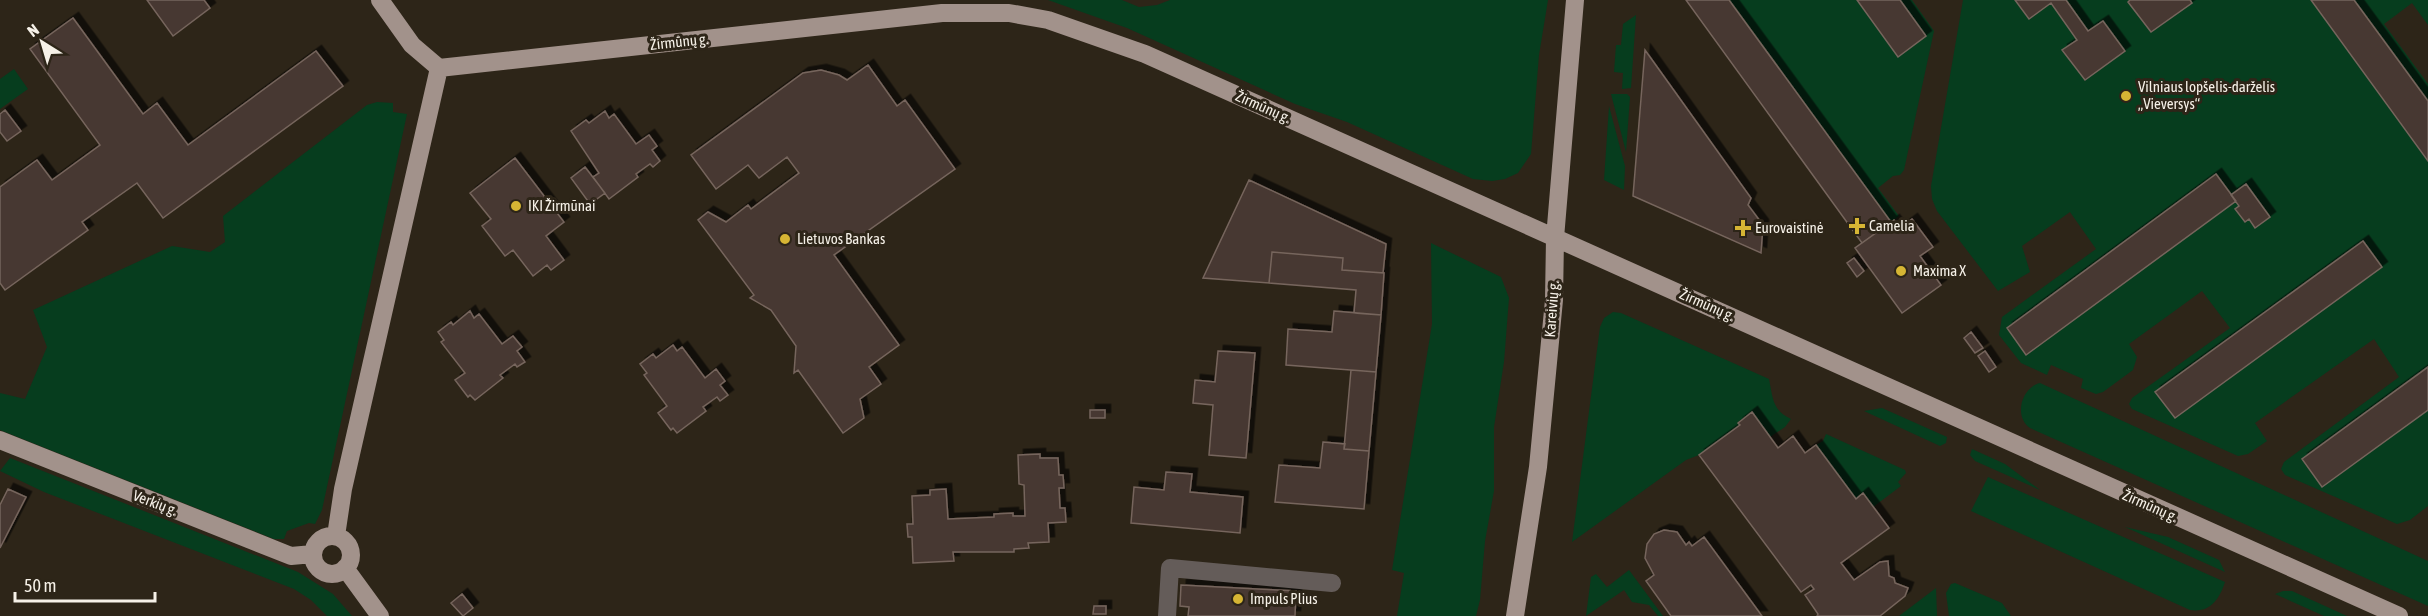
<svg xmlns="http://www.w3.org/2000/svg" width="2428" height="616" font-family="'Asap Condensed',sans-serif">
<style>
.green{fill:#063d1e}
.building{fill:#473830;stroke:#76655d;stroke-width:1.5;filter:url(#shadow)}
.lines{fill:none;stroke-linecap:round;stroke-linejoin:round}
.minor{stroke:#645c59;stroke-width:18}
.major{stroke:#a2928b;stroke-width:18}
.poi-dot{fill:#d6b534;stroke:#2d2518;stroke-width:2}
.labels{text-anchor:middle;stroke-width:6;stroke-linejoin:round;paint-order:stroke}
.street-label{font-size:15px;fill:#f6f1e8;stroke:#2d2518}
.poi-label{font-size:15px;fill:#f6f1e8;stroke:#2d2518;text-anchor:start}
</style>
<defs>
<filter id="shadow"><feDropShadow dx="5.5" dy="-5.5" stdDeviation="0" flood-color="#0009"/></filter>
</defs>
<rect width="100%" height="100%" fill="#2d2518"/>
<path class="green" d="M1048,0H1122L1139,7L1157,5L1170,0H1548L1539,55L1531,154L1518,173L1505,179L1492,181L1473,179L1347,122L1295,104L1127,28Z
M1729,0H1912L1934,31L1904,170L1900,175L1893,176L1878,188L1899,216L1891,222Z
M1963,0H2428V25L2412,3L2384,24L2428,84V506L2410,520L2397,524L2285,475L2281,469L2284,462L2399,377L2374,339L2255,423L2267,441L2248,454L2238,456L2132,409L2129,404L2132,398L2230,328L2202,291L2129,344L2137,357L2133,370L2103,392L2096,394L2081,388L2083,379L2051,365L2047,375L2021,363L1999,335L2002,317L2096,249L2070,212L2022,246L2030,272L1998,291L1937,211L1932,199L1931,186Z
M1636,15L1631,88L1622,89L1623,73L1614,72L1616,45H1621L1623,24Z
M14,69L28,89L0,109V79Z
M1611,94H1627L1630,97L1626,152Z
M377,102L393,103V112L407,114L322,510L315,524L309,523L287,531L284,539H274L0,430V393L25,399L47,347L33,310L172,246L210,252L225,242L223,216L367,105Z
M1609,106L1625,166L1624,190L1604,180Z
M1431,243L1501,277L1509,298L1504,362L1494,427V491L1485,541L1480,600L1476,616H1397L1404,573L1392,570L1432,324Z
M1613,312L1621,313L1769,379C1773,398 1772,410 1791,419L1785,427L1770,437L1752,412L1738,422L1740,425L1699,455L1686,460L1572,542L1600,327L1604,318Z
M2040,383L2428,561V606L2030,428C2013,416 2022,387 2040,383Z
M1882,408L1947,437L1946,443L1940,446L1864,411Z
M1826,434L1905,470L1906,473L1898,482L1901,486L1873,507L1863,493L1856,499L1816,445L1823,441Z
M1972,449L2005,464L2040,490L1975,461L1970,455Z
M10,458L298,572L333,594L352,616H327L311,600L294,589L44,492L0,471Z
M1988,477L2225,582C2219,600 2210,613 2190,610L1971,511Z
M2125,527L2168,537L2219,560L2225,572Z
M1629,570L1663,616H1658L1649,605L1632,602L1624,590L1586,616L1591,577L1596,574L1607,587Z
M1955,583L2002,603L2011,616H1949L1946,593L1951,584Z
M1936,588L1937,616H1899Z
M2283,591H2292L2347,616H2324L2275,594Z"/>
<path class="building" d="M147,0H204L210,8L173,36Z
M1686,0H1729L1891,222L1862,243Z
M1857,0H1900L1926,36L1898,57Z
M2015,0H2066L2088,31L2103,21L2125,51L2085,80L2062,50L2077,40L2051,3L2029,19Z
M2130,0H2190L2192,3L2151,32L2128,2Z
M2311,0H2354L2398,60L2428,101V161Z
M73,18L143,114L157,103L188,145L316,51L343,86L163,218L137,183L82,222L88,230L5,290L0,283V187L37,160L52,180L100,145L30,49Z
M1645,50L1751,198L1748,205L1763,225L1761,253L1633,196Z
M868,65L897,106L905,100L955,169L834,255L899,345L869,367L881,384L860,399L864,418L843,433L798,370L794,373L796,346L771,310L750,298L754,295L698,220L708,212L726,222L748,205L751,209L799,173L787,157L759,178L748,165L716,189L691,155L803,73L821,70L839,75L847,80Z
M5,110L21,131L7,141L0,132V114Z
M605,111L609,118L614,114L636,144L649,135L657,146L652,150L660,161L653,167L650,164L636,174L638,177L609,199L593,177L599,173L571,131L586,120L589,123Z
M515,158L564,222L546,236L564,260L551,270L547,265L533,276L513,250L505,256L482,226L491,219L470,193Z
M585,167L605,193L590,204L571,178Z
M2216,174L2236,201L2026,355L2007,328Z
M1249,180L1386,244L1383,273L1342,270L1343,258L1272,252L1269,283L1203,278Z
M2246,184L2270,217L2255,228L2249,219L2245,222L2235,209L2239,206L2231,195Z
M1912,219L1933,247L1920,256L1941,285L1902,313L1855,248L1894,220L1900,228Z
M2363,241L2382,267L2175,418L2155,392Z
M1272,252L1343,258L1342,270L1384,273L1381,315L1354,313L1356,290L1269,283Z
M1854,258L1864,271L1857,277L1847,263Z
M470,311L474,318L479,314L502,344L513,336L522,347L517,351L525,362L517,367L515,364L500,375L503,378L475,400L470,395L468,397L455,380L465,373L441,342L444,340L438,332L451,322L453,325Z
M1334,311L1381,315L1376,372L1286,365L1288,329L1332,332Z
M1971,332L1983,348L1975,353L1964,338Z
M673,345L677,351L682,347L705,378L716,369L725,381L720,385L728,395L720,401L717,397L703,407L706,411L677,433L673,428L671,430L658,413L667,406L644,375L647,373L640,364L653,354L656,358Z
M1218,351L1255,353L1246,458L1209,455L1213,405L1193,403L1195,380L1215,382Z
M1985,351L1996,367L1989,372L1978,356Z
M2428,367V410L2322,487L2302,459Z
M1351,370L1376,372L1369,451L1344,449Z
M1090,410H1105V418H1090Z
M1752,412L1778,448L1793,436L1805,453L1816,445L1856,499L1863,493L1889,528L1841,563L1854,580L1880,562L1888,561L1889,576L1894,578L1895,583L1908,588L1905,596L1880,616H1817L1818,614L1805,595L1814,589L1811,585L1801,592L1699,455L1740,425L1738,423Z
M1323,442L1345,444L1344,449L1369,451L1364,509L1275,502L1279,465L1320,468Z
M1040,454V458H1058L1059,475H1063L1064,488H1059L1060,508H1065L1066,522L1048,523L1049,542L1028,543L1029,548L1014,549V552H953L954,561L913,563L912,537H908L907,524H913L912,496L930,495V490L946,489L948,519L994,517V514L1013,513V516H1025L1024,485L1019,484L1018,455Z
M1166,472L1192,474L1190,492L1243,497L1240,533L1131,523L1134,487L1164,490Z
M8,489L26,497L0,548V505Z
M1664,530L1677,532L1686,545L1689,542L1692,546L1704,537L1762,616H1671L1646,581L1654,575L1645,558L1647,544L1654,534Z
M1181,585L1296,591L1295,616H1188L1189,607L1180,606Z
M462,594L473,608L463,616L451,603Z
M1094,606H1106V614H1093Z"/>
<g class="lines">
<path class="minor" d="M1167,616L1170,568L1332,583"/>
<path class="major" d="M380,0L412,45L439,68L942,13H1009L1048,20L1145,54L2399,616
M0,440L291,556L313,554
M336,536L343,489L439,68
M313 555a19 19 0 1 1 38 0a19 19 0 1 1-38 0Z
M345,568L380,616
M1515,616L1538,467L1554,300L1555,238L1575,0"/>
</g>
<g class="poi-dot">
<circle cx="2126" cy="96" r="6"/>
<circle cx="516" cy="206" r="6"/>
<path d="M1854 217h6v6h6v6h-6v6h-6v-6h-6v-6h6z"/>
<path d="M1740 219h6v6h6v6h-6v6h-6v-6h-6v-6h6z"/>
<circle cx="785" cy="239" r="6"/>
<circle cx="1901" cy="271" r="6"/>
<circle cx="1238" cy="599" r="6"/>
</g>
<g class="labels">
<g class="street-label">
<text transform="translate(679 42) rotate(-6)" y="5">Žirmūnų g.</text>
<text transform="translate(1263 107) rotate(24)" y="5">Žirmūnų g.</text>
<text transform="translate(1707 305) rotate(24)" y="5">Žirmūnų g.</text>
<text transform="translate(1552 309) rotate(-86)" y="5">Kareivių g.</text>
<text transform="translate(155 503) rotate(21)" y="5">Verkių g.</text>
<text transform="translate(2150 506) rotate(24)" y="5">Žirmūnų g.</text>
</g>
<g class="poi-label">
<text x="2138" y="92">Vilniaus lopšelis-darželis<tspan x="2138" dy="17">„Vieversys“</tspan></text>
<text x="528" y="211">IKI Žirmūnai</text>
<text x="1869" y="231">Camelia</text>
<text x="1755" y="233">Eurovaistinė</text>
<text x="797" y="244">Lietuvos Bankas</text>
<text x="1913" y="276">Maxima X</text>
<text x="1250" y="604">Impuls Plius</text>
</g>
</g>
<g transform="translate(42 42) rotate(323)" stroke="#2d2518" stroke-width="4.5" paint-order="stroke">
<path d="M0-4.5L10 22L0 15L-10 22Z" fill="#f6f1e8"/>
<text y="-9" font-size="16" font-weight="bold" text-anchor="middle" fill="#f6f1e8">N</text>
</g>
<path d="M15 592v9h140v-9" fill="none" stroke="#f6f1e8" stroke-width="3"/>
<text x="24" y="592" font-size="18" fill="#f6f1e8" stroke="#2d2518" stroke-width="4.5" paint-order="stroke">50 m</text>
</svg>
